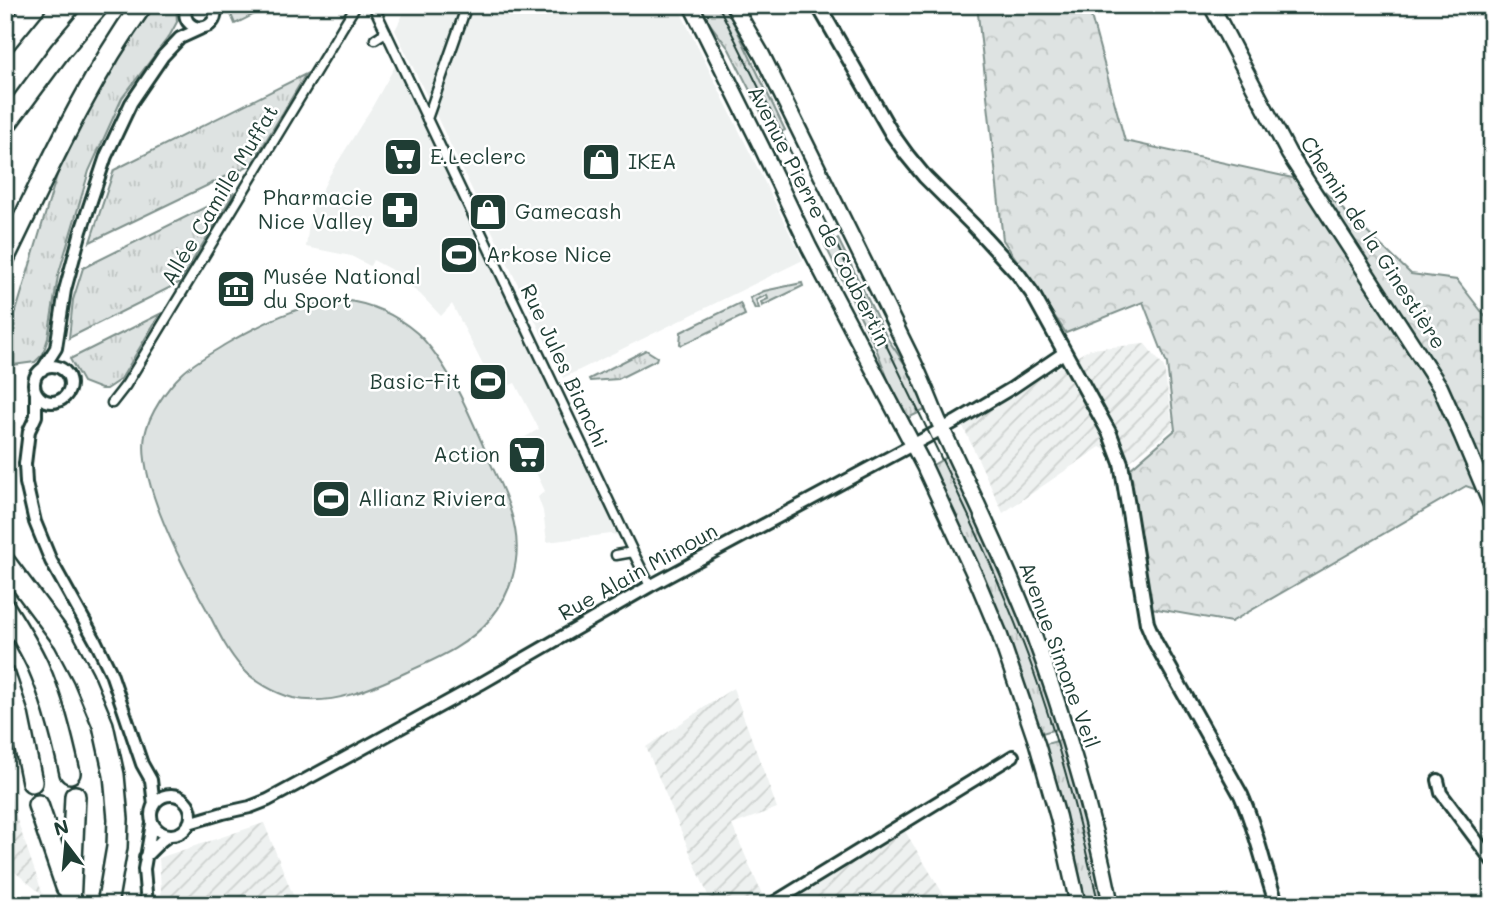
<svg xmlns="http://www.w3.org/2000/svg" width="1497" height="910" font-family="Mali,sans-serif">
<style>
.built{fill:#eef1f0}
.industrial{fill:url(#industrial-furrows)}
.grass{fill:url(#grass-tufts);stroke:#7e908b;stroke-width:2}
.forest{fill:url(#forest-crowns);stroke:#7e908b;stroke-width:2}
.pitch{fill:#dee3e2;stroke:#7e908b;stroke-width:2}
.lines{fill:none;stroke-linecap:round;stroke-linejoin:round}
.pedestrian-casing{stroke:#1f3d34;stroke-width:13}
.minor-casing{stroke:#1f3d34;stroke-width:16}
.tertiary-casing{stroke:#1f3d34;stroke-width:18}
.secondary-casing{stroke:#1f3d34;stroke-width:19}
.motorway-casing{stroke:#1f3d34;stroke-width:24}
.pedestrian{stroke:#fff;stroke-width:8}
.minor{stroke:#fff;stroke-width:10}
.tertiary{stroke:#fff;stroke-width:12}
.secondary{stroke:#fff;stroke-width:14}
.motorway{stroke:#fff;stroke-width:19}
.tram{stroke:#1f3d34;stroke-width:2}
.labels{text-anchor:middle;stroke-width:5;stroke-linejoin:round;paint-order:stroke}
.poi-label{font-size:21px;fill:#1f3d34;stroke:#fff;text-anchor:start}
.street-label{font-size:21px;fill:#1f3d34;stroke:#fff}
</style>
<defs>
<pattern id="industrial-furrows" width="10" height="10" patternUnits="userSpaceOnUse" patternTransform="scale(1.75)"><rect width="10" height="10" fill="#eef1f0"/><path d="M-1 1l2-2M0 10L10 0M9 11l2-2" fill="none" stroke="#ccd0ce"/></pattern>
<pattern id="grass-tufts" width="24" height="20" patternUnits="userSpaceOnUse" patternTransform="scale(1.75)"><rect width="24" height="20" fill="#dee3e2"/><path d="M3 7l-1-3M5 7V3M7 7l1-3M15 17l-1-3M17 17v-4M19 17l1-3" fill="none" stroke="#bec4c2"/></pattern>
<pattern id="forest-crowns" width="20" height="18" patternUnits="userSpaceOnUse" patternTransform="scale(1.75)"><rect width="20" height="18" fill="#dee3e2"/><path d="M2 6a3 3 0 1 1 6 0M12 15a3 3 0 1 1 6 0" fill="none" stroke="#bec4c2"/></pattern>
</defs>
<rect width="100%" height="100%" fill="#fff"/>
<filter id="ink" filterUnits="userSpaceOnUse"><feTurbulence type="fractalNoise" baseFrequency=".0143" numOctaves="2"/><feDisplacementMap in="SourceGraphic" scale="14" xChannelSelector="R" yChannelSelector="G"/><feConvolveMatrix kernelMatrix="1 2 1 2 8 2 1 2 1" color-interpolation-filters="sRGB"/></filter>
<g filter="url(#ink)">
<path class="built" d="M408,5H677L803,260L563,378L395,30Z
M399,59L625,536L611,534L547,542L543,511L538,497L545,491L520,440L539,429L515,383L496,391L452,304L441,316L420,294L400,280L401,275L373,260L370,266L351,256L306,247L310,215L329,176L371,109Z"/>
<path class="industrial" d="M1145,344L1164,367L1173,428L1129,462L1100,447L1003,513L962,424L1090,349Z
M733,688L777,808L732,825L765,901L759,905H712L646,747Z
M5,768L14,811L43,895L5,864Z
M264,823L297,905H162L159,858Z
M903,828L950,905H799L796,900Z"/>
<path class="grass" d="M150,5H176L177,22L170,35L122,98L89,171L58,276L48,338L43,354L35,362L13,365L5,364V348L60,165L92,97Z
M699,5H725L785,130L773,136L729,49L701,12Z
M306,74L252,164L90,242L114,170Z
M234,193L179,283L69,338L73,300L83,268Z
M838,239L887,338L917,382L925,410L906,419L893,392L875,346L825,245Z
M802,283L803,286L762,306L761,302L768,299L767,295L756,300L759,308L755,309L750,298L764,291Z
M740,303L745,315L682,345L680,344L681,332Z
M160,314L121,379L106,389H101L83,382L70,359Z
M646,350L657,357L656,360L618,379L590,381L589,379Z
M945,458L949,459L981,523L1023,624L1059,725L1057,729L1042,733L1039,732L932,468L933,465Z
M1060,740L1063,742L1093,851L1106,905H1085L1044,747L1046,744Z"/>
<path class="forest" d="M977,5H1088L1125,141L1315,183L1411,274L1457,280L1492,325V495L1466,486L1231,622L1151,608L1130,469L1175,430L1167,364L1143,302L1066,333L1003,240Z"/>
<path class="pitch" d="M238,5H273L235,24L229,10Z
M342,300C370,303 395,314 417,333C449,363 473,421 490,462C500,483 511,506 515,529C521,560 511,594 491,618C469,645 438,658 407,672C373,688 331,707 293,698C275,693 255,682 242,668C227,651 218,632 208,612C185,571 137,481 145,435C149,414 167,388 182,374C194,362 212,353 226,344C263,323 299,304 342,300Z"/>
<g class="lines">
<g class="pedestrian-casing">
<path id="pedestrian" d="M373,5L633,552L650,586
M375,39L386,32
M427,119L467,5
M112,403L126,385L356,5
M616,555L633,552"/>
</g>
<g class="minor-casing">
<path id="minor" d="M187,5C176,35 224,35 214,5
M34 384a18 18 0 1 1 36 0a18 18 0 1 1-36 0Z
M42,370L56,348L65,290L81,231L106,156L131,103L163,56L180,38L204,27
M36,393V416L29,431L25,464L26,483L35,522L51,561L95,640L111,673L142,764L151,780L154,805
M1438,780L1441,793L1492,861
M151 815a20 20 0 1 1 40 0a20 20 0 1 1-40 0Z
M189,823L223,813L250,807L268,800L329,767L482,683L650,586L955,422L1012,388L1065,352
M145,857L161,841L169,835
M147,905L144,869L152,823
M770,905L1013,756
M1489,905L1492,903"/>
</g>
<g class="tertiary-casing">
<path id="tertiary" d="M818,5L892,134L907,155L925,177L974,226L1018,274L1032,293L1110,434L1121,463L1147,623L1155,642L1241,795C1257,831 1264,869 1277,905"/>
</g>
<g class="secondary-casing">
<path id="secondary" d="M691,5L762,148L809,247L924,466L976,578L999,633L1037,744L1058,817L1078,905
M733,5L762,55L912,359C922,379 930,401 939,422C970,489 1003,556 1030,625C1064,716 1092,810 1111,905
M1211,5L1289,154L1440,387L1462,436L1492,507"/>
</g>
<g class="motorway-casing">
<path id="motorway" d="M5,43L36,5
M5,125L60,51L99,5
M5,257C47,171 86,83 142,5
M5,562L64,641L83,677L103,725L114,775L118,819L117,847L107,905
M5,608C17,627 29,646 38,666C53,700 62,737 70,773
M5,675L18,714L32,782
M38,805L66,887
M70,905L75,796"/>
</g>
<use href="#pedestrian" class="pedestrian"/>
<use href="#minor" class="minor"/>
<use href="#tertiary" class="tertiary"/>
<use href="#secondary" class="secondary"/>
<use href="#motorway" class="motorway"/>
<path class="tram" d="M718,5C776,122 834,239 892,357C942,460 994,562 1033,670C1061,747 1080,826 1099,905"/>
</g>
</g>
<defs>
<g id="supermarket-square" transform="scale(2.0125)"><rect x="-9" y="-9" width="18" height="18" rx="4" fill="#1f3d34" stroke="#fff"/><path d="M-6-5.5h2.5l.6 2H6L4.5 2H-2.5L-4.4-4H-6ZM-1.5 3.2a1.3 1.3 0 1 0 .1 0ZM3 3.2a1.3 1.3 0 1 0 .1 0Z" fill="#fff"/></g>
<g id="shop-square" transform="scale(2.0125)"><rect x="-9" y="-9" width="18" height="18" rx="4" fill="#1f3d34" stroke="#fff"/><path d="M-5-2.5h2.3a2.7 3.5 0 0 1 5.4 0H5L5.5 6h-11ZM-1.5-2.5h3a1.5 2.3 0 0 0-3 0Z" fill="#fff"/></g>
<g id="pharmacy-square" transform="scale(2.0125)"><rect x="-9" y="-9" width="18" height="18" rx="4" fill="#1f3d34" stroke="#fff"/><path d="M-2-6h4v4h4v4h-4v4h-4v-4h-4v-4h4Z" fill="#fff"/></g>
<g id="stadium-square" transform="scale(2.0125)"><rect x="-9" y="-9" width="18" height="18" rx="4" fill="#1f3d34" stroke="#fff"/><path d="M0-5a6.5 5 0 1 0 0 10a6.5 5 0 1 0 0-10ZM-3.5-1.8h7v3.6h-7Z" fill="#fff"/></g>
<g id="museum-square" transform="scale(2.0125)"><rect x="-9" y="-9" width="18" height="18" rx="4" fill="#1f3d34" stroke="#fff"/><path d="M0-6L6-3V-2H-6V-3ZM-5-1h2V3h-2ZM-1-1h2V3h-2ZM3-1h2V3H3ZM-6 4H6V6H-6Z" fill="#fff"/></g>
</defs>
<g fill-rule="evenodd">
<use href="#supermarket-square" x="403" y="157"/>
<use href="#shop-square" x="601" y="162"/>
<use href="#pharmacy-square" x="400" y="210"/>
<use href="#shop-square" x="488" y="212"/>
<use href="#stadium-square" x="459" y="255"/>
<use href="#museum-square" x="236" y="289"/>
<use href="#stadium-square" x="488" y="382"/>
<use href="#supermarket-square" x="527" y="455"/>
<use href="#stadium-square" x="331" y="499"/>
</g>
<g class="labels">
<g class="poi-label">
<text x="430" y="164">E.Leclerc</text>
<text x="628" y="169">IKEA</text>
<text x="373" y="205" text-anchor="end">Pharmacie<tspan x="373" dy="24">Nice Valley</tspan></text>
<text x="515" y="219">Gamecash</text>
<text x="486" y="262">Arkose Nice</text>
<text x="263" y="284">Musée National<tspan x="263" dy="24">du Sport</tspan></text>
<text x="461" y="389" text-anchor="end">Basic-Fit</text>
<text x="500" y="462" text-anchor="end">Action</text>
<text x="358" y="506">Allianz Riviera</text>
</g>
<g class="street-label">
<text transform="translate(220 195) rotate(-59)" y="7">Allée Camille Muffat</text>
<text transform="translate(819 216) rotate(63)" y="7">Avenue Pierre de Coubertin</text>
<text transform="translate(1373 243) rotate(57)" y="7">Chemin de la Ginestière</text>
<text transform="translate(564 366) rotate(65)" y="7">Rue Jules Bianchi</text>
<text transform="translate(638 572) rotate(-29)" y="7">Rue Alain Mimoun</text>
<text transform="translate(1059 655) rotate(70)" y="7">Avenue Simone Veil</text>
</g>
</g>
<rect width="1497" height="910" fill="none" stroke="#fff" stroke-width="28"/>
<rect x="14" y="14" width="1469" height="882" fill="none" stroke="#1f3d34" stroke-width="2.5" filter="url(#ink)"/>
<g transform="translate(66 844) rotate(344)" stroke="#ffffff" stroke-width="5" paint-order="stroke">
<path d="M0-5L12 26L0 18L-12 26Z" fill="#1f3d34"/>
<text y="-10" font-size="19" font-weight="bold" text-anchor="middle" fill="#1f3d34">N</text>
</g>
</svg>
